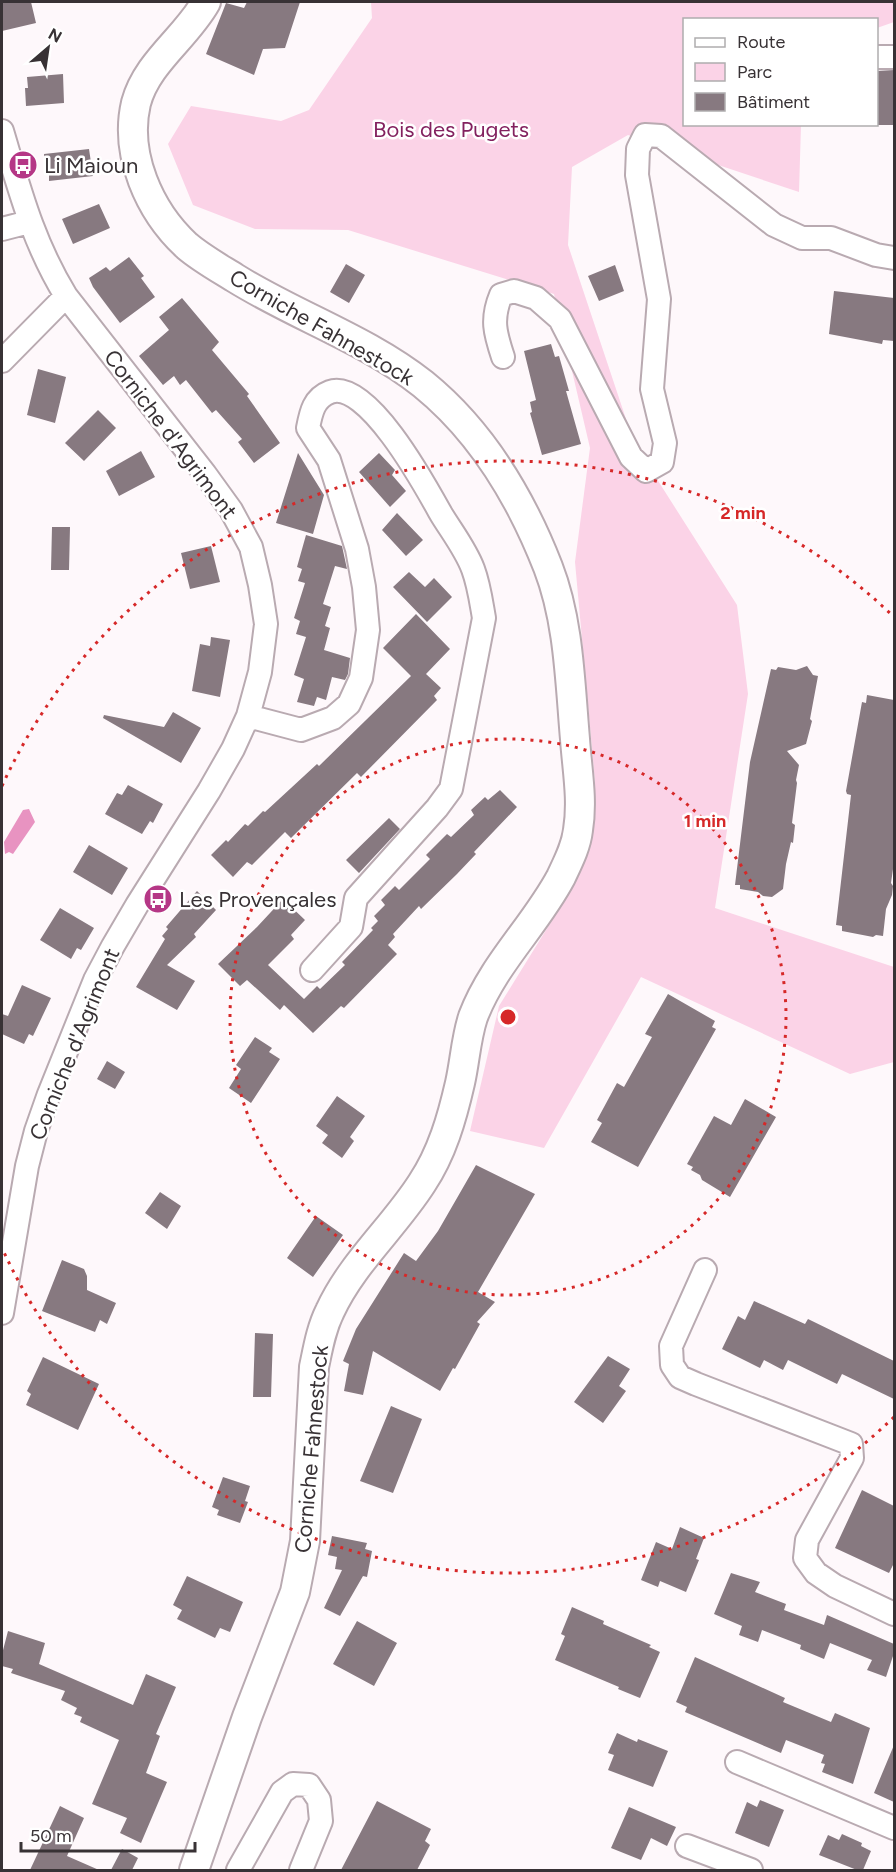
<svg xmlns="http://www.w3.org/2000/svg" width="896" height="1872" font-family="Figtree,sans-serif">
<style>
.green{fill:#fbd3e7}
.water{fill:#e893c1}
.building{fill:#877980}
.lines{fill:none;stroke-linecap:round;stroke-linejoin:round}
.minor-casing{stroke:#b9aab1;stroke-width:26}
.major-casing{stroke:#b9aab1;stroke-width:32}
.minor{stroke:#fff;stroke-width:22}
.major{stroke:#fff;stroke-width:28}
.ring{fill:none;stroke:#d62828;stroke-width:3;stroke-dasharray:3 6}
.labels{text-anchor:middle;stroke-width:5;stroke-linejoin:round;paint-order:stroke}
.park-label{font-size:22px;fill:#83215f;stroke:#fff}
.poi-label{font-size:22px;fill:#383235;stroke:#fff;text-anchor:start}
.street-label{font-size:22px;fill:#383235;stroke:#fff}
.centre{fill:#d62828;stroke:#fff;stroke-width:3}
.ring-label{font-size:18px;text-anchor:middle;font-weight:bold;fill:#d62828;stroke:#fff;stroke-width:5;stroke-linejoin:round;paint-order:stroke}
</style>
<rect width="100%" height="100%" fill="#fef8fb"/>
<path class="green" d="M371,2H894V22L877,28L876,20H684V124L801,125L799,192L628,135L572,167L568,245L634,443L737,605L748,694L715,908L894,967V1062L850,1074L641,977L544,1148L470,1131L499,1006L559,909L589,844L595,782L575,562L590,448L554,294L348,230L255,229L193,205L168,144L191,106L281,121L309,110L372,18Z"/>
<path class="water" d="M29,809L35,822L13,854L9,852L5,854L4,842L23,810Z"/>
<path class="building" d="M2,2H31L36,23L2,31Z
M247,2H300L285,48L263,49L254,75L206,54L226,3L244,8Z
M894,70V125H876V71Z
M63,74L64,103L26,106L25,88H28L27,77Z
M89,149L93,176L49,181V171L46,170L44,154Z
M99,204L110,228L73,244L62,219Z
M129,257L144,276L141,278L155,297L120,323L93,287L89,278L106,267L110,271Z
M346,264L365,275L349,303L330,292Z
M615,265L624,291L599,301L588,276Z
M834,291L894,298V341L883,340L882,344L829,334Z
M182,298L219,342L212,350L249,394L247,396L280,443L254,463L238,442L242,439L216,410L212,413L186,380L180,385L174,376L163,385L139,356L169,330L159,317Z
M551,344L555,357L559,356L569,391H566L581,444L542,455L530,413L532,412L530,402L536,400L524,351Z
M38,369L66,377L55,423L27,415Z
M98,410L116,428L84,461L65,443Z
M141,451L155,477L119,496L106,471Z
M298,453L324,495L313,534L276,523Z
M379,453L395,470L392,475L406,491L390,507L359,472Z
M397,513L423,540L406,556L382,530Z
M52,527H70L69,570H51Z
M306,535L342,546L347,569L335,566L323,604L331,607L325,626L330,628L324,650L350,658L348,674L345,680L332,677L326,700L317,697L314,706L297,702L304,679L294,675L306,637L296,634L300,621L294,618L305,583L298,581L302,569L297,567Z
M211,546L220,582L190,589L181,553Z
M409,572L425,587L434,578L452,597L427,622L393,587Z
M416,614L450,649L426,674L441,688L434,696L437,700L361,777L357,773L291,838L285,832L252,865L247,862L233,877L211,855L226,840L228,842L245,824L248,826L263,811L265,812L317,764L319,766L411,676L383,648Z
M211,637L230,640L220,697L192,691L200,644L210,646Z
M807,666L813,675L818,676L810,719L812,721L806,744L787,751L799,765L796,780L797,783L792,823L795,825L793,843L791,842L786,864L783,889L772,897L763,896L758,892L740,889V885H735L750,762L771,669L776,670L778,667L796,670Z
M867,695L894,700V862L891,883L893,886L892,895L886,909L883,936L876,935L873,937L842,931V926L836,925L851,795L847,794L846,791L862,702L866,703Z
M173,712L201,728L181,763L103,718L104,715L164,727Z
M128,785L163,804L153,823L150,821L142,834L105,814L117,793L122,795Z
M500,790L517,807L474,852L476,854L457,874L421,909L419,906L393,934L395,937L388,945L397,954L344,1008L341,1006L313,1033L284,1005L280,1010L247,980L240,986L218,964L257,927L283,899L305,920L291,935L294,939L268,965L304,999L317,986L320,989L345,965L342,962L373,930L371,928L378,921L374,916L385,905L381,900L395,886L399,890L430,859L426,855L447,834L451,837L474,815L471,810L485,797L488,800Z
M389,818L400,829L359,873L346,860Z
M89,845L128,868L112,895L73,872Z
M197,891L216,910L194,934L196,937L167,965L195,981L177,1010L136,987L165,939L162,936L168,929L166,927Z
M60,908L94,928L81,950L77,948L71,959L40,940Z
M22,985L51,998L33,1036L29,1034L24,1044L2,1034V1014L8,1016Z
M668,994L715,1021L712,1027L716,1029L638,1167L591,1142L602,1123L597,1120L617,1083L624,1087L652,1037L645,1034Z
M255,1037L272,1048L269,1052L280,1059L251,1103L229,1088L241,1069L236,1065Z
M107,1061L125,1072L115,1089L97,1079Z
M337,1096L365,1116L350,1137L354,1141L342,1158L322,1143L328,1135L316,1126Z
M745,1099L776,1117L730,1197L702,1180L700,1175L691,1170L693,1167L687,1164L714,1116L731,1125Z
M476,1165L535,1194L478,1292L495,1302L477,1322L480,1324L455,1369L453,1368L440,1391L373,1351L363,1395L344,1391L349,1364L343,1361L356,1329L404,1253L416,1261L438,1231Z
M160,1192L181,1206L167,1229L145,1213Z
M316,1216L343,1235L313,1277L287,1258Z
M62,1260L84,1269L87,1276V1290L116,1303L107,1324L100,1320L95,1332L42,1311Z
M754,1301L805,1324L808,1319L894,1361V1399L842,1374L837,1384L788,1360L783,1370L764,1360L760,1368L722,1349L738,1316L745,1320Z
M255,1333L273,1334L271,1397H253Z
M608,1356L630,1369L619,1386L626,1391L603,1423L574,1402Z
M43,1357L99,1384L78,1430L26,1405L31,1394L27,1391Z
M391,1406L422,1419L393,1493L360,1481Z
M223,1477L250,1486L245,1501L248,1502L240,1523L217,1515L219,1510L212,1507Z
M862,1490L894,1506V1563L889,1573L835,1548Z
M680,1527L704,1538L696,1559L699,1560L686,1592L660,1581L658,1587L641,1580L656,1542L672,1549Z
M332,1536L367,1543L365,1549L372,1551L367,1577L363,1576L340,1616L324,1608L342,1570L335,1569L337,1557L328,1555Z
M731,1573L760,1582L755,1592L786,1604L784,1610L824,1625L827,1615L894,1644V1653L886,1677L867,1670L872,1660L830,1643L824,1659L800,1649L801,1645L762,1630L758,1642L739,1635L742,1626L714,1614Z
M187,1576L243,1602L230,1632L220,1628L215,1638L177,1619L182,1610L173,1605Z
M572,1607L604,1621L603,1624L651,1645L649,1647L660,1652L640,1698L618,1689L619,1687L555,1660L565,1636L561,1634Z
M357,1621L397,1643L374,1686L333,1664Z
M8,1631L45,1643L39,1664L133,1705L146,1674L176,1687L156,1734L160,1736L146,1773L167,1782L141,1843L120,1833L127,1818L92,1804L119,1740L80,1722L82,1717L74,1714L77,1708L61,1700L65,1691L11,1673L13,1669L2,1666V1654Z
M695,1657L785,1698L783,1702L831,1722L835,1713L870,1728L853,1784L822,1772L825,1764L821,1763L824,1755L786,1740L781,1753L685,1712L687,1707L676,1702Z
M617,1733L637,1742L638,1739L668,1751L653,1787L608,1770L614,1755L608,1753Z
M894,1745V1802L874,1793Z
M760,1800L784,1810L769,1847L735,1833L747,1802L757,1807Z
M377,1801L431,1829L425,1841L430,1845L417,1870H341Z
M60,1806L84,1818L67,1856L99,1870H30Z
M629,1807L676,1827L667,1846L651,1838L641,1860L611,1848Z
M842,1834L862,1843L861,1846L871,1851L863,1870H857L819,1855L828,1835L839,1840Z
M122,1849L138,1858L132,1870H111Z"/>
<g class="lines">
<g class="minor-casing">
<path id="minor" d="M876,57H894
M2,131C20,191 33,242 66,296L205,474L231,510L251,547L260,585L266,624L260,672L248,716L233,749L209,791L137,905L113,946L95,980L49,1094L36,1131L27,1166L2,1313
M2,229L29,222
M503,357C495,333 491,319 501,295L514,291L536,298L560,319L631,457L646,471L662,462L665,443L652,389L659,299L637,175L638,149L645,135L661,136L774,225L802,238H831L876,255L894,258
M2,361L66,296
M248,716L301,730L333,718L349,704L361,678L368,630L364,587L357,549L329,460L308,428C311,412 314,398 330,392C367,378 426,487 441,514C452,532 466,550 473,569C479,585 481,601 484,618L451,789L437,808L356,898L351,927L312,970
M705,1270L671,1346L672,1365L680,1377L696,1384L851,1444L852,1458L807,1540L805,1558L816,1573L835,1586L894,1614
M737,1762L894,1828
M687,1846L751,1870
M238,1870L282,1792L293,1784L309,1785L319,1800L321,1821L301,1870"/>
</g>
<g class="major-casing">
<path id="major" d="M194,1870L247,1717L295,1592L305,1541L314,1367C318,1348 321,1329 330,1311C352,1263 394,1227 422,1183C442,1153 452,1118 460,1083C465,1061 466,1038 473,1017C493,964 535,926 561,877C568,862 576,847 578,830C583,800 577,769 575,739C570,682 569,621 548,567C521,498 481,431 423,384C366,339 296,316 235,278C219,268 201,258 187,246C149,211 124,154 136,103C147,62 186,38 206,2"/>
</g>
<use href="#minor" class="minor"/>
<use href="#major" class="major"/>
</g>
<g class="ring">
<circle cx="508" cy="1017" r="278"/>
<path d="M894 1417A556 556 0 0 1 2 1248M2 786A556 556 0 0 1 894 617"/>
</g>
<defs>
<g id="bus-disc" transform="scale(1.5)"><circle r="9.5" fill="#b53786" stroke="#fff"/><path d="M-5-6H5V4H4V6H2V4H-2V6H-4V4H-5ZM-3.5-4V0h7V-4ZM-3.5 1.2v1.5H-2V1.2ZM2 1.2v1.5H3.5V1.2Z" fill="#fff"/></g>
</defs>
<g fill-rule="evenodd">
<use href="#bus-disc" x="23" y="165"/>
<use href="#bus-disc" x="158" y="899"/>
</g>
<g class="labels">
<g class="park-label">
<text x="451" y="137">Bois des Pugets</text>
</g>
<g class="poi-label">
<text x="44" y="173">Li Maioun</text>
<text x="179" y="907">Les Provençales</text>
</g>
<g class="street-label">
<text transform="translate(322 327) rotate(30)" y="8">Corniche Fahnestock</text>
<text transform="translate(171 434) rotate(53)" y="8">Corniche d'Agrimont</text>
<text transform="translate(74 1044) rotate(-68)" y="8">Corniche d'Agrimont</text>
<text transform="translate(311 1449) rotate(-85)" y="8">Corniche Fahnestock</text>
</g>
</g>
<circle cx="508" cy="1017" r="9" class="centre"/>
<g class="ring-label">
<text x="743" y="519">2 min</text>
<text x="705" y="827">1 min</text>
</g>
<rect width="896" height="1872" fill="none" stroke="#383235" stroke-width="6"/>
<rect x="683" y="18" width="195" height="108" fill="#ffffff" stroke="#afadae" stroke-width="1.5"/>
<rect x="695" y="38" width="30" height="9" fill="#ffffff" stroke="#afadae" stroke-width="1.5"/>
<text x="737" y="48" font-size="18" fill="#383235">Route</text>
<rect x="695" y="63" width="30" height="18" fill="#fbd3e7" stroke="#afadae" stroke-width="1.5"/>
<text x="737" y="78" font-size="18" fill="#383235">Parc</text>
<rect x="695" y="93" width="30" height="18" fill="#877980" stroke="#afadae" stroke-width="1.5"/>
<text x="737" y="108" font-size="18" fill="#383235">Bâtiment</text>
<g transform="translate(48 48) rotate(29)" stroke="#ffffff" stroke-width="4.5" paint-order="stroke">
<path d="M0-4.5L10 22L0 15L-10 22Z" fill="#383235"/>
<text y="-9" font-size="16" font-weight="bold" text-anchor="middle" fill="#383235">N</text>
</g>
<path d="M21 1842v9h174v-9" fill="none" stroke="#383235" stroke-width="3"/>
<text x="30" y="1842" font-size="18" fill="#383235" stroke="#ffffff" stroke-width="4.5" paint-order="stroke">50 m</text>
</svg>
